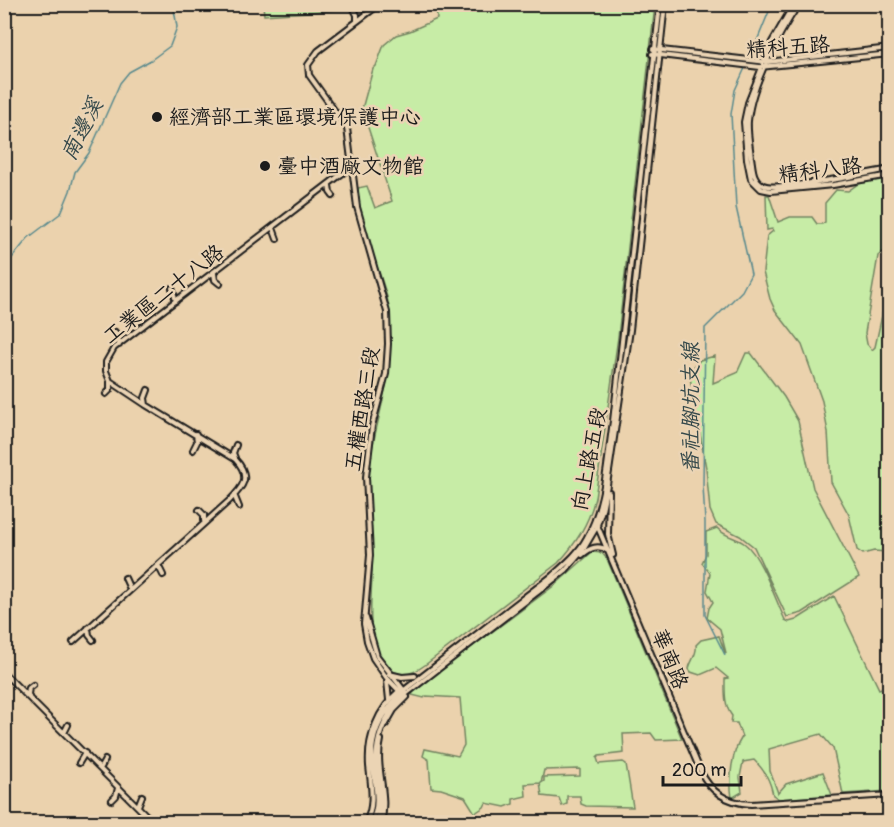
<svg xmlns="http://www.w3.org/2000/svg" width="894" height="827" font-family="Pangolin,'LXGW WenKai TC',sans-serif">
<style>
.green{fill:#c7eca6;stroke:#728461;stroke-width:1.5;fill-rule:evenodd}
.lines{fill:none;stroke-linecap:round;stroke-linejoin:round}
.stream{stroke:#58898d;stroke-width:1.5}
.tertiary-casing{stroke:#1c1c1c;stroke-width:8}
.secondary-casing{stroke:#1c1c1c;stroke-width:8}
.tertiary{stroke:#ebd4b4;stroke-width:4}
.secondary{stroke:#ebd4b4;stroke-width:4}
.poi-dot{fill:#1c1c1c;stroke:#ebd4b4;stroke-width:2}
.labels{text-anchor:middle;stroke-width:5;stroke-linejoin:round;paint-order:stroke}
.street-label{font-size:21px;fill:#1c1c1c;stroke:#ebd4b4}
.poi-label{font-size:21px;fill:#1c1c1c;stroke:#ebd4b4;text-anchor:start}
.water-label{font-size:22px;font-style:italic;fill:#35494b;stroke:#ebd4b4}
</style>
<rect width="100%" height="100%" fill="#ebd2ad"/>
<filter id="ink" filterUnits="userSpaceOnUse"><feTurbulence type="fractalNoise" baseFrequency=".0167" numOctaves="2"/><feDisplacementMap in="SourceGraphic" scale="12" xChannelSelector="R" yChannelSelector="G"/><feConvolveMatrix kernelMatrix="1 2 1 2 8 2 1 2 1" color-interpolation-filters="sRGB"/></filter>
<g filter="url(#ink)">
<path class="green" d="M354,4V9L264,15L263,5Z
M436,5H655L618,337L595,498C589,523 576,544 558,563L425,665C413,674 400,679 388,667C361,639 374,593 372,558C371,531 366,503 368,476C372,431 391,388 390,342C390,327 390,311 387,297C377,261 359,225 358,188L367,186L375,208L392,201L362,109L373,69L376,66L384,45L396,35L410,31L437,19Z
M874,177L877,180L889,177V258L884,251L878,256L865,333L867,344L872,350L875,347L889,284L890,549L887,552L874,551L863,554L857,550L849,515L831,482L828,432L822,401L802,345L775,310L770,299L763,272L767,236L773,231L772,229L767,230L766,195H769L778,222L790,217H812L817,224H822L825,222V203L836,190L848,191L858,184L868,182V178Z
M746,353H751L784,397L798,421L813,488L859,577L802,613L787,617L754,547L740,536L716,524L710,510L706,468L689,372L700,360L715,356L713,383L737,373Z
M717,528C725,537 736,537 745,544C761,556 776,601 785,620L789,622L796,620L834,596L879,689L889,685V791L843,794L833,748L821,734L769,749L770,771L778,793L786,784L823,772L832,795L779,799L773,795C770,780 765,771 754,760L743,762L740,777L742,792L732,798C729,778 731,754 742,737L737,723H731L732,716C724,706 725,691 725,679L728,678L716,668L700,675L691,672L689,669C690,661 698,654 696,645L701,640L719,636L725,653H726L720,629L707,618L709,608L713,602L707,591L710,573L702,563L706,554V532Z
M592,552L602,553L607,559L682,739L656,740L651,733L623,734L624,753L599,756L597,758L599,764L623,762L626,764L633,807L586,806L581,804L580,796H567V804L562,806L559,798L542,796L540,783L525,784L526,796L513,799V804L505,807L486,803L484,807L475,813L465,797L441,789L431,788L429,760L423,756L425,749L458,756L464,745L460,698L426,696L424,698L412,695L414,690L555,585ZM580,769V776L544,777V781L541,783L544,770Z"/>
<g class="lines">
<path class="stream" d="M750,58L772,4
M890,222L887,250L890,252
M4,268L28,238L61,213L70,191L75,172L89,153L120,83L129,72L151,60L170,46L177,27L173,4
M725,655L705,615V522L703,485L705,328L742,291L751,274L736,207L731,114L735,90L745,68"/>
<g class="tertiary-casing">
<path id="tertiary" d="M794,4L772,42L748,103L744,122L747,159L751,179L761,189L771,191L833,185L890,175
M799,4C779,33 751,85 748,121C747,132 750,146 751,157C753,168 752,179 763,185C779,192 868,173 890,169
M653,49L767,62L890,48
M652,54L760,67L890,54
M329,185L330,192L333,196
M273,228L277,239
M214,273L215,280L220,284
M172,288L176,301
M115,332L118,337L119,345
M106,394L110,390V382
M146,405L145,398L148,390
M193,450L197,442L196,434
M235,458L233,453L236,445
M609,492L608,534L613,555
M235,497L239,507
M199,510L204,515V521
M597,525L700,770C710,792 726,803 751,804L890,795
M582,555C590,548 598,544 608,551
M158,565L163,575
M125,578L130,589
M88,628L89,635L93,640
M73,642L229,501C243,487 252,477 235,459L146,405L110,381L106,371V362L114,348L352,166
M4,673L153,822
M29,697L28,694L29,688L33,685
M64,733L68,725
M79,763L85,753
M100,769L105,760
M112,800L116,796L118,788
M138,806L142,796"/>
</g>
<g class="secondary-casing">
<path id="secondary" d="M380,4L318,51L308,65L309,75L347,128L357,207L387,312L388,344L386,374L372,426L366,477L370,555L364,624L367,641L373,658L386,677L406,698
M400,4L401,5
M354,9L357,15V21
M366,618L377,656L405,692
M389,674L402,677L415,676
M387,681L389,700
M386,724L394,710L407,697
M366,822C375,805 371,786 369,766C367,737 378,709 400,690
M371,822C385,800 368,768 373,743C377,721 389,707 403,691L552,576C564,565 578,554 586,539C606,505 607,459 613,421L660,4
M377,822C382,806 379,792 377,775C373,744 383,715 406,694L566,570L583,550L596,528L602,510L607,485L630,330L665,4
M381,822C389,795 374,768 381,740"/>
</g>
<use href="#tertiary" class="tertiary"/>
<use href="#secondary" class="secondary"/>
</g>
</g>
<g class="poi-dot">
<circle cx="157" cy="117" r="6"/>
<circle cx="265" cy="166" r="6"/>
</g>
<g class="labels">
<g class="street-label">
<text transform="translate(788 47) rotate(-4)" y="7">精科五路</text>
<text transform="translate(820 170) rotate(-7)" y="7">精科八路</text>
<text transform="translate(163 294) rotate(-38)" y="7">工業區二十八路</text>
<text transform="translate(362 409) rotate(-81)" y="7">五權西路三段</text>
<text transform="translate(589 459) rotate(-79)" y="7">向上路五段</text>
<text transform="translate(670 659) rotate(68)" y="7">華南路</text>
</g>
<g class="poi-label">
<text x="169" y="124">經濟部工業區環境保護中心</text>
<text x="277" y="173">臺中酒廠文物館</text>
</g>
<g class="water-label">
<text transform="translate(81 129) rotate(-63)" y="8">南邊溪</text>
<text transform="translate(690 408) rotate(-90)" y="8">番社腳坑支線</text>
</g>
</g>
<rect width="894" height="827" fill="none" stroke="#ebd4b4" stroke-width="24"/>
<rect x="12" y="12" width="870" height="803" fill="none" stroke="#1c1c1c" stroke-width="2" filter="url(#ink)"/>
<path d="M663 776v9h78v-9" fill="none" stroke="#1c1c1c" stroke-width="3"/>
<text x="672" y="776" font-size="18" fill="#1c1c1c" stroke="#ebd4b4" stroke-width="4.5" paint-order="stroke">200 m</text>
</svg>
